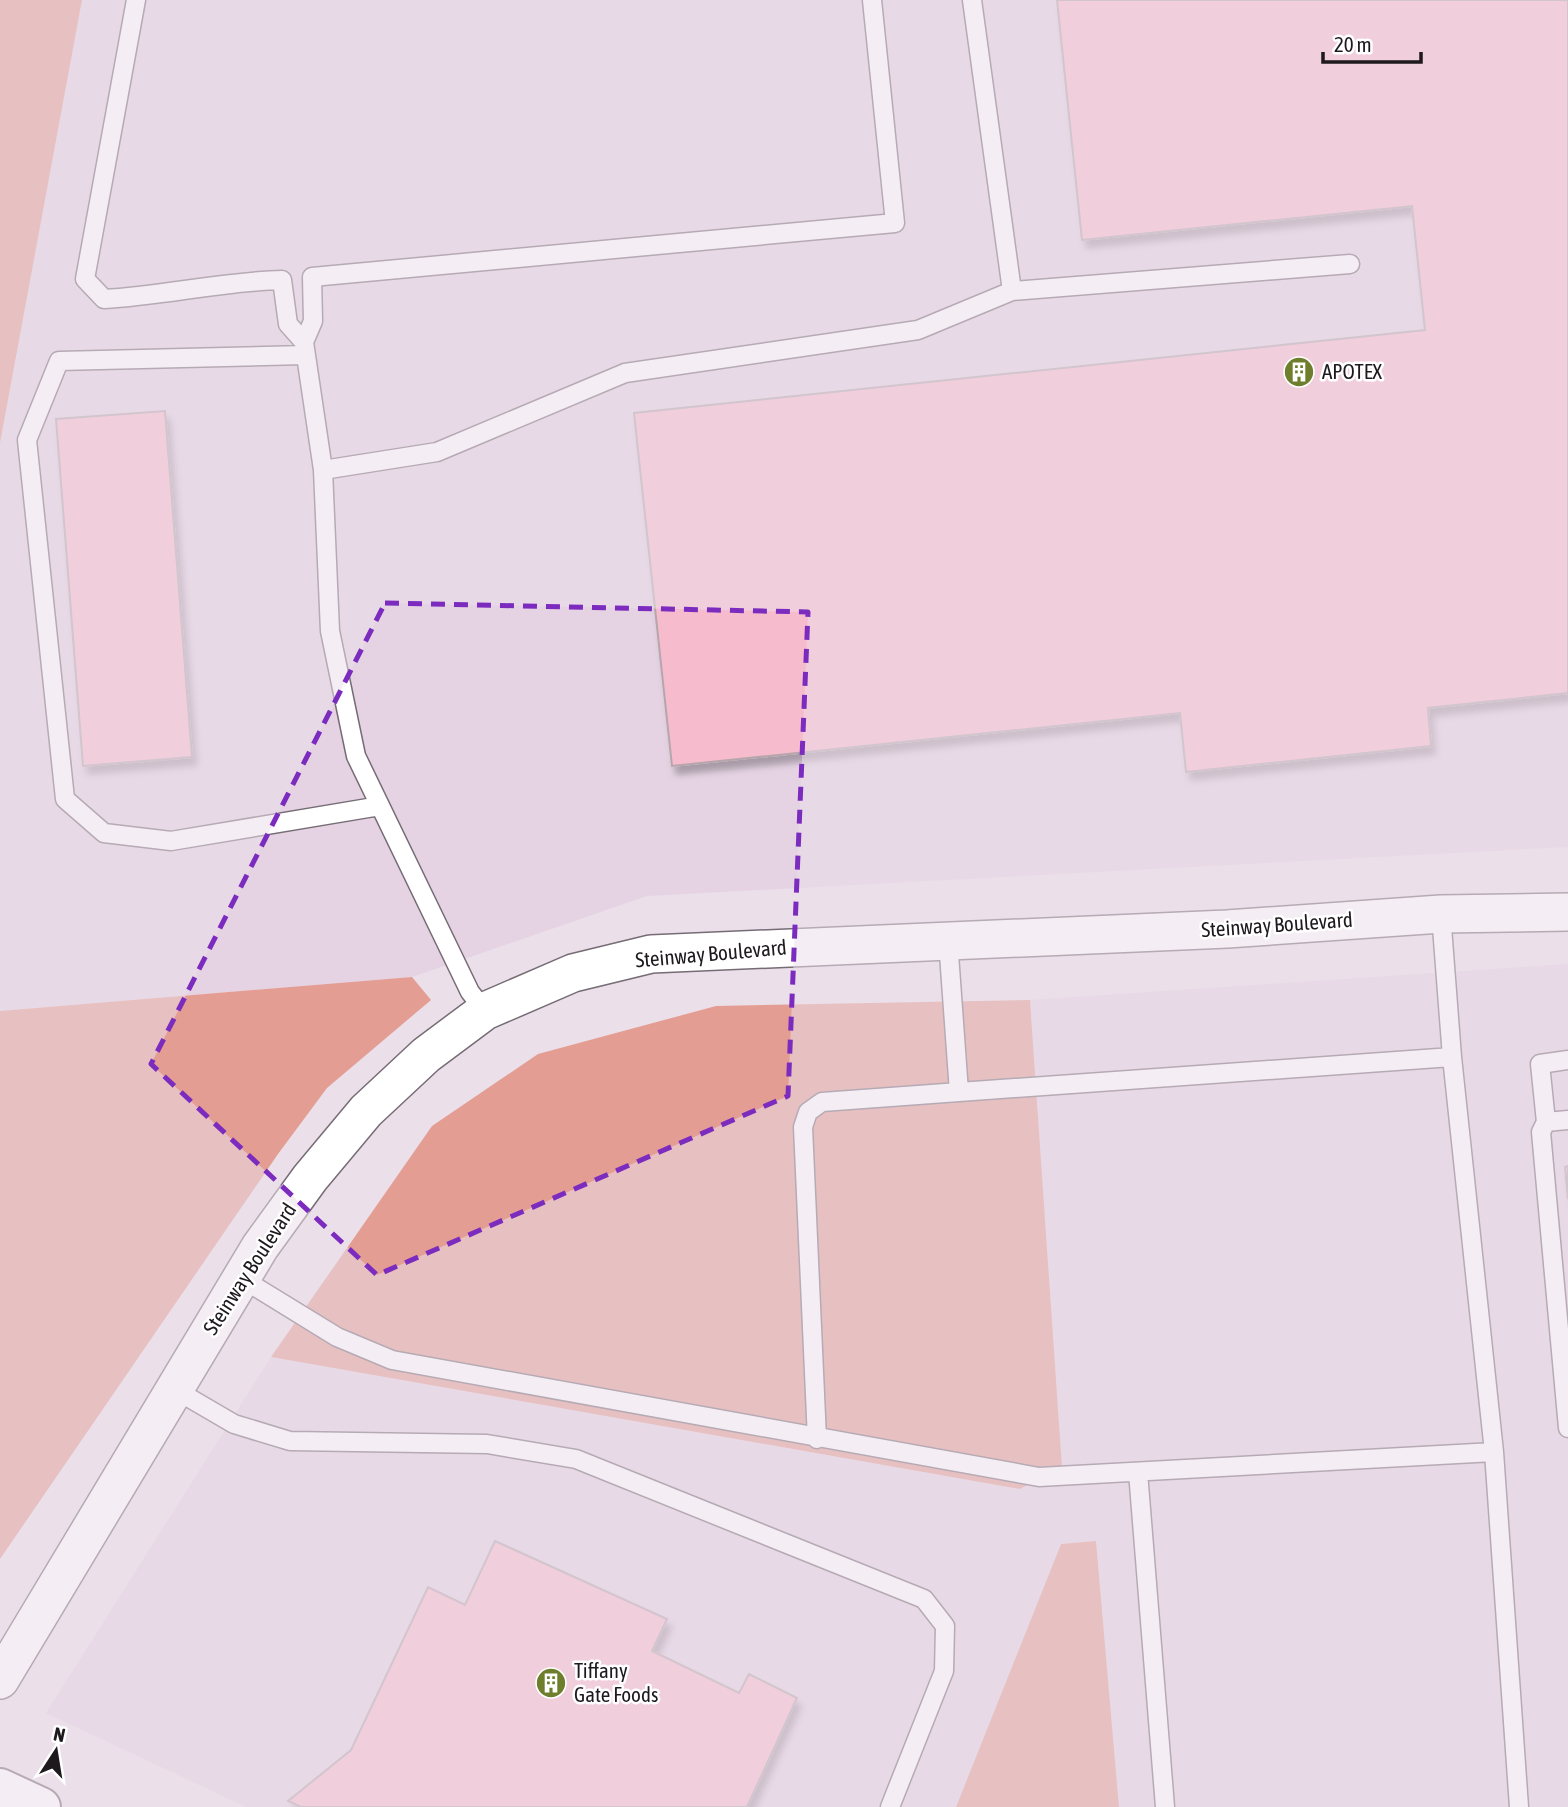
<svg xmlns="http://www.w3.org/2000/svg" width="1568" height="1807" font-family="'Asap Condensed',sans-serif">
<style>
.built{fill:#e5d3e3}
.green{fill:#e39d92}
.building{fill:#f6bbcd;stroke:#b6a6ab;stroke-width:2;filter:url(#shadow)}
.lines{fill:none;stroke-linecap:round;stroke-linejoin:round}
.service-casing{stroke:#766c75;stroke-width:21}
.minor-casing{stroke:#766c75;stroke-width:40}
.secondary-casing{stroke:#766c75;stroke-width:42}
.service{stroke:#fff;stroke-width:18}
.minor{stroke:#fff;stroke-width:37}
.secondary{stroke:#fff;stroke-width:38}
.marked{fill:none;stroke:#7b2cbf;stroke-width:5;stroke-dasharray:14 9;stroke-linejoin:round}
.labels{text-anchor:middle;stroke-width:5;stroke-linejoin:round;paint-order:stroke}
.poi-label{font-size:21px;fill:#1d191d;stroke:#fff;text-anchor:start}
.street-label{font-size:21px;fill:#1d191d;stroke:#fff}
</style>
<defs>
<filter id="shadow"><feDropShadow dx="4.5" dy="8" stdDeviation="3.5" flood-color="#0004"/></filter>
</defs>
<rect width="100%" height="100%" fill="#ebdfea"/>
<path class="built" d="M82,0H1568V847L647,896L412,977L0,1011V443Z
M1568,964V1807H1119L1096,1541L1061,1544L956,1807H246L46,1713L271,1357L1020,1489L1062,1466L1030,1000Z"/>
<path class="green" d="M0,0H82L0,443Z
M412,977L431,1000L327,1088L278,1154L0,1559V1011Z
M1030,1000L1062,1467L1020,1489L271,1357L432,1126L538,1054L716,1006Z
M1096,1541L1119,1807H956L1061,1544Z"/>
<path class="building" d="M1057,0H1568V693L1428,708L1431,746L1186,772L1180,713L672,766L634,413L1425,330L1412,206L1082,240Z
M165,411L192,757L83,766L56,419Z
M1568,1166V1199L1565,1167Z
M495,1541L667,1619L652,1651L739,1693L749,1674L797,1698L747,1807H301L288,1801L351,1750L428,1587L465,1605Z"/>
<g class="lines">
<g class="service-casing">
<path id="service" d="M136,0L85,279L104,299C164,296 223,281 282,280L288,324L304,342
M972,0L1012,291L1350,264
M306,355L59,361L27,440L65,799L104,833L171,841L380,806
M323,470L304,342L313,321L312,277L895,223L872,0
M948,940L959,1092L1452,1057
M485,1011L470,992L356,756L330,631L323,470L437,452L625,373L918,330L1012,291
M1568,1060L1540,1064L1546,1122L1541,1132L1568,1428
M1546,1122L1568,1120
M241,1278L337,1337L392,1360L1039,1477L1494,1452L1452,1057L1441,914
M174,1389L234,1424L290,1441L487,1444L576,1459L924,1599L945,1626L944,1671L890,1807
M817,1439L803,1127L808,1112L822,1102L959,1092
M1494,1452L1519,1807
M1138,1472L1165,1807"/>
</g>
<g class="minor-casing">
<path id="minor" d="M0,1680L260,1247L310,1178L366,1111L426,1055L485,1011L573,973L651,954L1227,929L1441,914L1568,912"/>
</g>
<g class="secondary-casing">
<path id="secondary" d="M0,1788L41,1807"/>
</g>
<use href="#service" class="service"/>
<use href="#minor" class="minor"/>
<use href="#secondary" class="secondary"/>
</g>
<path d="M0 0H1568V1807H0ZM385,603L808,612L788,1096L377,1275L151,1064Z" fill="#ebdfea" fill-opacity=".55" fill-rule="evenodd"/>
<path class="marked" d="M385,603L808,612L788,1096L377,1275L151,1064Z"/>
<defs>
<g id="building-disc" transform="scale(1.575)"><circle r="9.5" fill="#6e7e2d" stroke="#fff"/><path d="M-4-6H4V6H1V3H-1V6H-4ZM-2.5-4.3h1.7v1.8h-1.7ZM.8-4.3h1.7v1.8H.8ZM-2.5-1h1.7V.8h-1.7ZM.8-1h1.7V.8H.8Z" fill="#fff"/></g>
</defs>
<g fill-rule="evenodd">
<use href="#building-disc" x="1299" y="372"/>
<use href="#building-disc" x="551" y="1683"/>
</g>
<g class="labels">
<g class="poi-label">
<text x="1322" y="379">APOTEX</text>
<text x="574" y="1678">Tiffany<tspan x="574" dy="24">Gate Foods</tspan></text>
</g>
<g class="street-label">
<text transform="translate(1277 925) rotate(-4)" y="7">Steinway Boulevard</text>
<text transform="translate(711 954) rotate(-5)" y="7">Steinway Boulevard</text>
<text transform="translate(250 1269) rotate(-57)" y="7">Steinway Boulevard</text>
</g>
</g>
<g transform="translate(56 1751) rotate(12)" stroke="#ffffff" stroke-width="5" paint-order="stroke">
<path d="M0-5L12 26L0 18L-12 26Z" fill="#1d191d"/>
<text y="-10" font-size="19" font-weight="bold" text-anchor="middle" fill="#1d191d">N</text>
</g>
<path d="M1323 52v10h98v-10" fill="none" stroke="#1d191d" stroke-width="3.5"/>
<text x="1334" y="52" font-size="21" fill="#1d191d" stroke="#ffffff" stroke-width="5" paint-order="stroke">20 m</text>
</svg>
